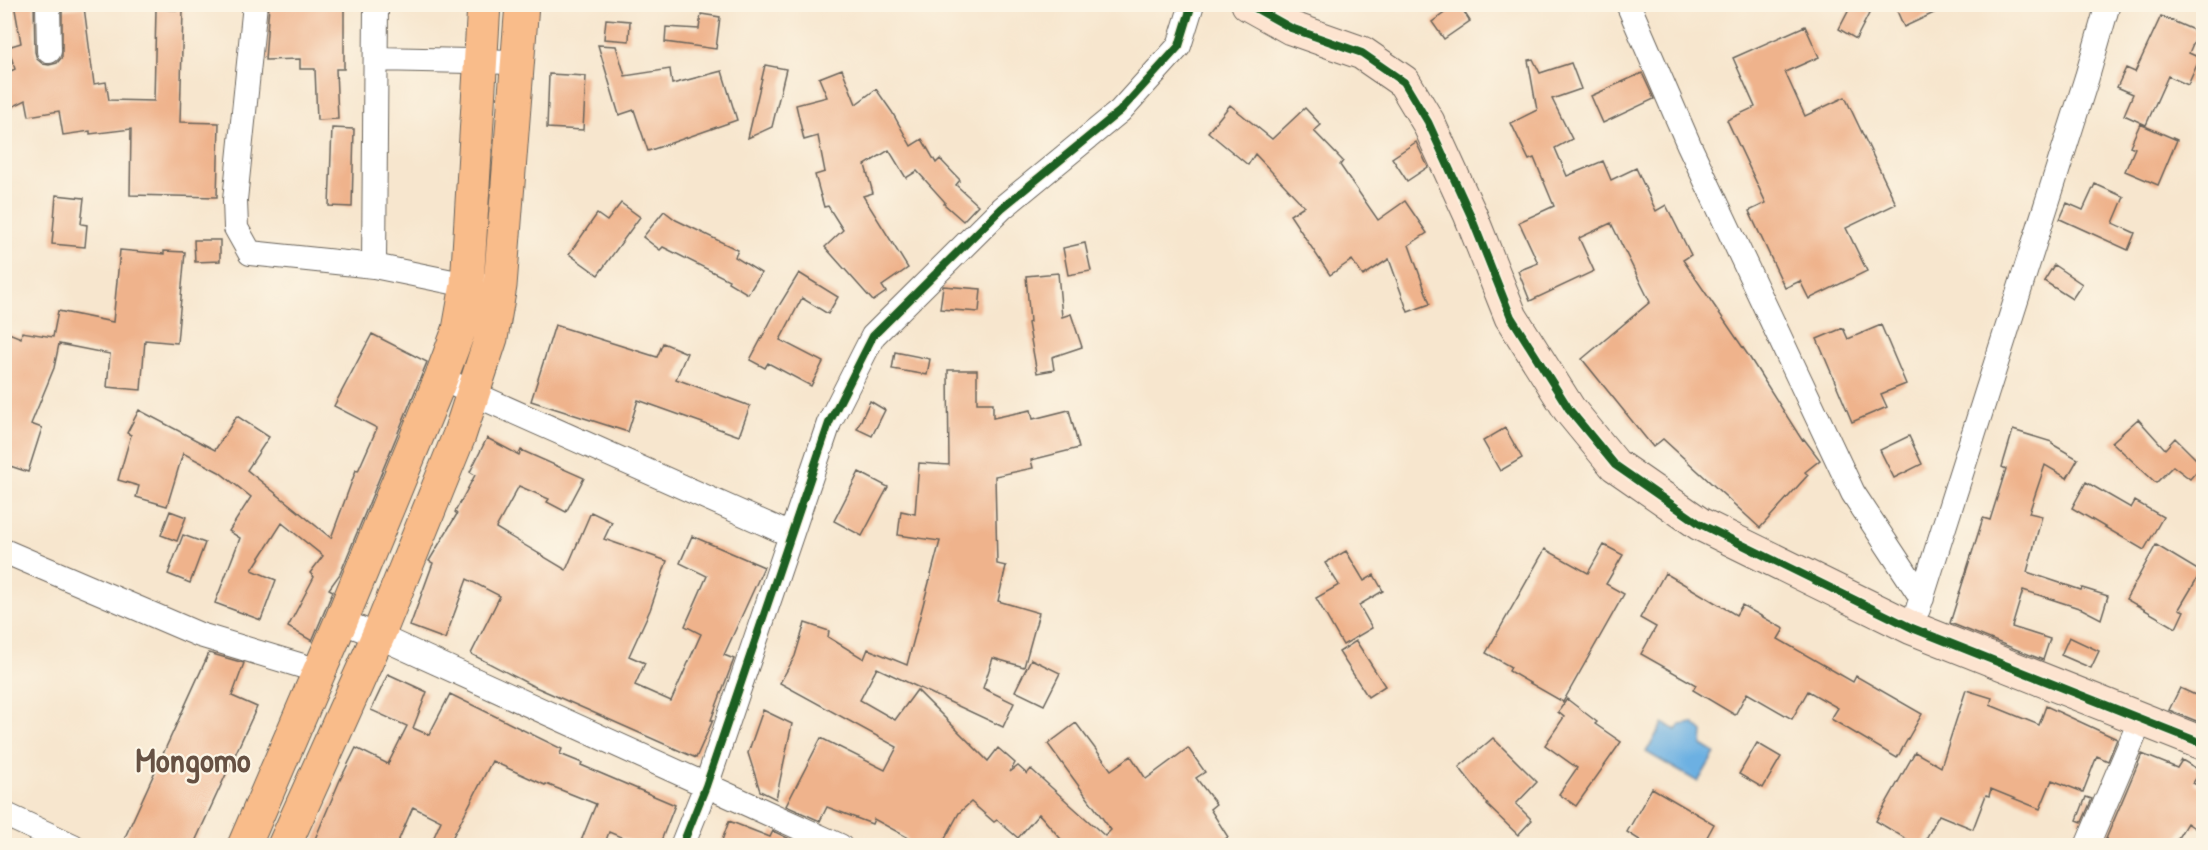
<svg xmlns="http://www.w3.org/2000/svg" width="2208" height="850" font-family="'Patrick Hand',sans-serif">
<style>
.water{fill:#6cb0e2;stroke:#44667f;stroke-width:1.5}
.building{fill:#efb38c}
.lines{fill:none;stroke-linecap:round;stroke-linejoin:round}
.street-casing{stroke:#69635a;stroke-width:26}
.secondary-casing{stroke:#69635a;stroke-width:35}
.primary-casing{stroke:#69635a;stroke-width:35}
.street{stroke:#fff;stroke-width:24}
.secondary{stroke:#fde4d0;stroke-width:33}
.primary{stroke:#f9bc8a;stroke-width:33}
.cycleway-casing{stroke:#fcf5e5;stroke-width:11}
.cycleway{stroke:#1b5e20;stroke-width:8}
.labels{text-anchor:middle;stroke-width:4.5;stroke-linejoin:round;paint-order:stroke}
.town-label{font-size:34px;font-weight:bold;fill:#665143;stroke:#fcf5e5}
</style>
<rect width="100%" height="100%" fill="#fcf5e5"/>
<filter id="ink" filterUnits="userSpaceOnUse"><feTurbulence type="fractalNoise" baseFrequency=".0167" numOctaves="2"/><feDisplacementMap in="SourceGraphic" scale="12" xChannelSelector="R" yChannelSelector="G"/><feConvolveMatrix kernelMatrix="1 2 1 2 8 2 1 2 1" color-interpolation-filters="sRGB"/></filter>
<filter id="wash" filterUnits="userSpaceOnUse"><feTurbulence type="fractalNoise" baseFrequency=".008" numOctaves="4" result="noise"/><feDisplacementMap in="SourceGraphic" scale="24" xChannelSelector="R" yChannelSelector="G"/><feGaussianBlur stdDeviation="1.35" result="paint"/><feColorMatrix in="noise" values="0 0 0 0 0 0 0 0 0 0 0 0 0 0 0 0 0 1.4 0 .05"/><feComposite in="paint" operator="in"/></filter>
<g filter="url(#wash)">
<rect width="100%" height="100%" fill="#f7e6ce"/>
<path class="water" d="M1663,723L1676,730L1680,725L1693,723L1703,732L1702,745L1715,753L1698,782L1646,752Z"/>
<g id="blocks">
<path class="building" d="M14,4H34L35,52L37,59L43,64L49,65L57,63L62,57V10L84,7L94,84L106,82L109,100L154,101L156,9L183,10L180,122L219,123L217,197L130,195L131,129L90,134V131L63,135L59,111L29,116L26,100L4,111V74L15,69L8,47L21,43Z
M1457,4H1459L1470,21L1444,39L1432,22Z
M1852,4H1874L1856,39L1839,29Z
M1894,4H1953L1904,27Z
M269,5H344V69H336L338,119L317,120L315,69H300V59L265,60Z
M701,14L720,17L716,49L665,42L666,27L699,29Z
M2161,16L2198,32L2189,53L2200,58L2188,85L2168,76L2146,125L2124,115L2133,94L2117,87L2126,68L2135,72Z
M606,19L630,21L629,41L604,39Z
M1805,26L1819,57L1785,72L1805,116L1845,97L1896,204L1846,228L1867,271L1809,299L1800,281L1785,288L1749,211L1766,203L1727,120L1755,107L1733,58Z
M598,45L616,46L625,76L670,69L672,84L722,71L737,120L648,151L634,110L619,115Z
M1533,59L1540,73L1571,63L1581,89L1552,99L1572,139L1555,148L1567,176L1603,161L1611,180L1636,168L1656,211L1666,205L1691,255L1683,260L1750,358L1802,440L1804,439L1820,460L1805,472L1808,475L1760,528L1663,439L1653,447L1582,359L1650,302L1611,223L1579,238L1594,271L1530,301L1518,271L1538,263L1519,222L1554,206L1534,158L1529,160L1511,123L1537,110L1528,60Z
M765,65L786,69L772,127L748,138Z
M842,69L856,104L876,89L892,112L911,146L922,139L936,163L940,159L960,180L956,185L978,205L963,221L944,204L945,202L917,171L906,178L889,150L865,165L873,193L863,196L908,268L882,286L886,292L873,301L825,247L843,230L828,206L824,207L815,175L825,172L818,136L804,140L796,105L827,97L819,78Z
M1642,73L1654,99L1603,123L1591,96Z
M549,74L586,76L583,130L547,128Z
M1230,105L1272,139L1305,108L1321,125L1314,131L1343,161L1340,165L1378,220L1405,201L1427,233L1409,245L1430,304L1408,312L1389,259L1363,276L1352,260L1330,275L1290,215L1304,206L1255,154L1248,165L1208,132Z
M2140,124L2177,140L2158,185L2125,171L2135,148L2130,146Z
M332,128L354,129L352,207L329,206Z
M1416,142L1428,167L1407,181L1392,158Z
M2095,184L2124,197L2113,223L2135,233L2128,250L2060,219L2067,203L2083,210Z
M56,195L84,198L81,224L87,225L85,247L52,244Z
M621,203L640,217L598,275L569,254L597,214L607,221Z
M664,211L676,220L738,250L735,257L761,273L748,294L728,282L729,280L663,247L660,250L643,237Z
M194,240H220V261L195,262Z
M1085,243L1091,271L1068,275L1063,248Z
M120,250L164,254V251L185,252L177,343L145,340L141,390L107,387L110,354L59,344L54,368L31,424L42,428L28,472L4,464V331L21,338L22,332L53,337L58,311L113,322Z
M2054,265L2082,284L2072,299L2044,281Z
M799,273L838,297L828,314L802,298L780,340L823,362L811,386L768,363L765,368L750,360L777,309Z
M1058,273L1062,317L1071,314L1082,347L1052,357L1054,370L1037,373L1028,323L1030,322L1026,276Z
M943,286L981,289L979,312L940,309Z
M555,325L657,357L663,343L687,353L676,379L750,406L739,436L638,400L628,432L531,401Z
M1881,325L1906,384L1881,394L1887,407L1852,422L1817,339L1843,328L1848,339Z
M372,334L427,362L340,574L329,589L333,591L312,641L288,627L314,577L310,573L323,556L282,523L252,570L276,580L261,620L215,603L240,538L229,531L251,497L219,472L183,453L167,506L136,497L139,486L118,480L131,435L127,433L139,410L215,450L237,416L269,437L247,470L331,538L356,470L358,471L377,428L334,406Z
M895,352L930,359L927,375L892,369Z
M948,370H977V403H993V418L1031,410L1033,419L1069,410L1079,448L1031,460L1033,468L995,476L997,564L1006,566L998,601L1039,613L1024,667L993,658L983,688L1014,703L1003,727L877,668L860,700L895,720L917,690L988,761L998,748L1015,763L1010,772L1018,766L1027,774L1031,769L1105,836L1111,830L1048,744L1076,723L1111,770L1131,756L1146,779L1188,748L1205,772L1196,778L1216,804L1210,809L1228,837L1215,846H1067L1039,814L1018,838L997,820L994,822L971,802L959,813L941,846H917L906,839L907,837L874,819L872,824L827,807L820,821L786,806L821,738L885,770L897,747L780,683L795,656L805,623L829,631L828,637L864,659L868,649L907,665L940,541L898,535L901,511L915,514L919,463L949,465Z
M870,401L885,410L872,436L857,429Z
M2138,419L2165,449L2175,438L2202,465L2190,479L2173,466L2156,483L2112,442Z
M1505,428L1522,458L1500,471L1483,441Z
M2013,430L2052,442V444L2078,459L2067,478L2045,465L2029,513L2042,516L2027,572L2081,590L2082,588L2108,596L2101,619L2082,609L2023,590L2012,627L2050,639L2043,660L1950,623L1983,518L1990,520L2006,469L2002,467Z
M1909,436L1922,464L1894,478L1880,450Z
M487,438L519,455L521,450L584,478L566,512L547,502L549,499L519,486L496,528L566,570L591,512L612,522L604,539L667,561L650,610L629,656L645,663L635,685L671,701L701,634L685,626L707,576L680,563L692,536L764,567L724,655L734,659L711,720H713L696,758L531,685L471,654L500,596L467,579L445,639L410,626L433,563L429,561L457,514L455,512L475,475L470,472Z
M859,472L888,487L862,536L834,521Z
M2086,482L2131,508L2135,501L2163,517L2144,550L2072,508Z
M170,511L186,517L177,541L161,535Z
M183,535L205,543L190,583L168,574Z
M1604,545L1623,555L1606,584L1624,594L1563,702L1509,671L1511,667L1486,653L1545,549L1588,573Z
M2156,545L2201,572L2179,609L2184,611L2176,628L2126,599Z
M1346,551L1364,581L1374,575L1383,591L1359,605L1372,628L1343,645L1316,598L1339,585L1325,563Z
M1665,573L1736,615L1742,605L1784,629L1778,639L1853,682L1856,676L1922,714L1897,758L1831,719L1838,708L1808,691L1792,719L1747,693L1735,715L1693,690L1696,685L1641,654L1656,627L1640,618Z
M2069,637L2099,651L2091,668L2061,655Z
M1356,641L1385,686L1368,697L1339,652Z
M209,653L244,663L232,696L257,707L193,846H121Z
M1031,659L1060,673L1044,705L1015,691Z
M388,674L427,692L413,728L429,735L450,694L562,749L560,754L582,763L581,765L675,805L659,846H642L609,832L604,846H579L596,804L546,784L545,785L492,761L448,846H430L441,821L413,807L396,846H312L340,780L356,748L388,764L407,726L371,710Z
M2180,688L2204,699V712L2199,722L2169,710Z
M1966,690L1992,698L1990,705L2039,725L2046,706L2117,739L2108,761L2097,756L2083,792L2052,780L2040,809L1991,789L1989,796L1986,795L1973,829L1939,815L1922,846H1918L1876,821L1915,752L1941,767Z
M1567,699L1597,722L1595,724L1621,742L1576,806L1559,794L1577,768L1545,745L1564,717L1558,712Z
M763,710L792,724L776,799L760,791L748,753Z
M1493,738L1537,782L1516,804L1532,820L1518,835L1487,805L1488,804L1459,767Z
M1757,743L1781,757L1763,788L1739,774Z
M2142,754L2177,768L2182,760L2201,771L2193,783L2204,789V817L2196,829L2187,823L2173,846H2103Z
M1652,788L1714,824L1702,846H1649L1627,832Z
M2086,797L2092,799L2082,822L2077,820Z
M729,821L770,837L773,831L804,846H720Z"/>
</g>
</g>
<g filter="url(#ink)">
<use href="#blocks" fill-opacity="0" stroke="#69635a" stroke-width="1.5"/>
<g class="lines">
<g class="street-casing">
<path id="street" d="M48,4L49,51
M255,4L235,200L236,228L250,253L374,266L467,285H483
M1628,4L1689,145L1853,493L1922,598
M376,59L516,62
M374,266L376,4
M441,378L474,394L791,535
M4,551L200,635L319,671
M1918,609L2087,77L2108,4
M341,621L378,636L840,846
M4,814L73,846
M682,846L706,786L829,423L873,336L1002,208L1120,111L1179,46L1192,4
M2087,846L2141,719"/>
</g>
<g class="secondary-casing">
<path id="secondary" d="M1248,4L1291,28L1362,53L1404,82L1428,122L1470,214L1511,317L1569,409L1615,465L1700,524L1912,628L2204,744"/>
</g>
<g class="primary-casing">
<path id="primary" d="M244,846L341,621L441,378L459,330L467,285L484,4
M284,846L378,636L459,436L491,338L500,286L522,4"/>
</g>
<use href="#street" class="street"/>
<use href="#secondary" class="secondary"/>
<use href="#primary" class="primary"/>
<g class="cycleway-casing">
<path id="cycleway" d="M1248,4L1291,28L1362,53L1404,82L1428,122L1470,214L1511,317L1569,409L1615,465L1700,524L1912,628L2204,744
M682,846L706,786L829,423L873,336L1002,208L1120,111L1179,46L1192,4"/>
</g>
<use href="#cycleway" class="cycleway"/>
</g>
</g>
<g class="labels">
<g class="town-label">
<text x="193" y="772">Mongomo</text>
</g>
</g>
<rect width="2208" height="850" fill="none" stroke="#fcf5e5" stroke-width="24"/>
</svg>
